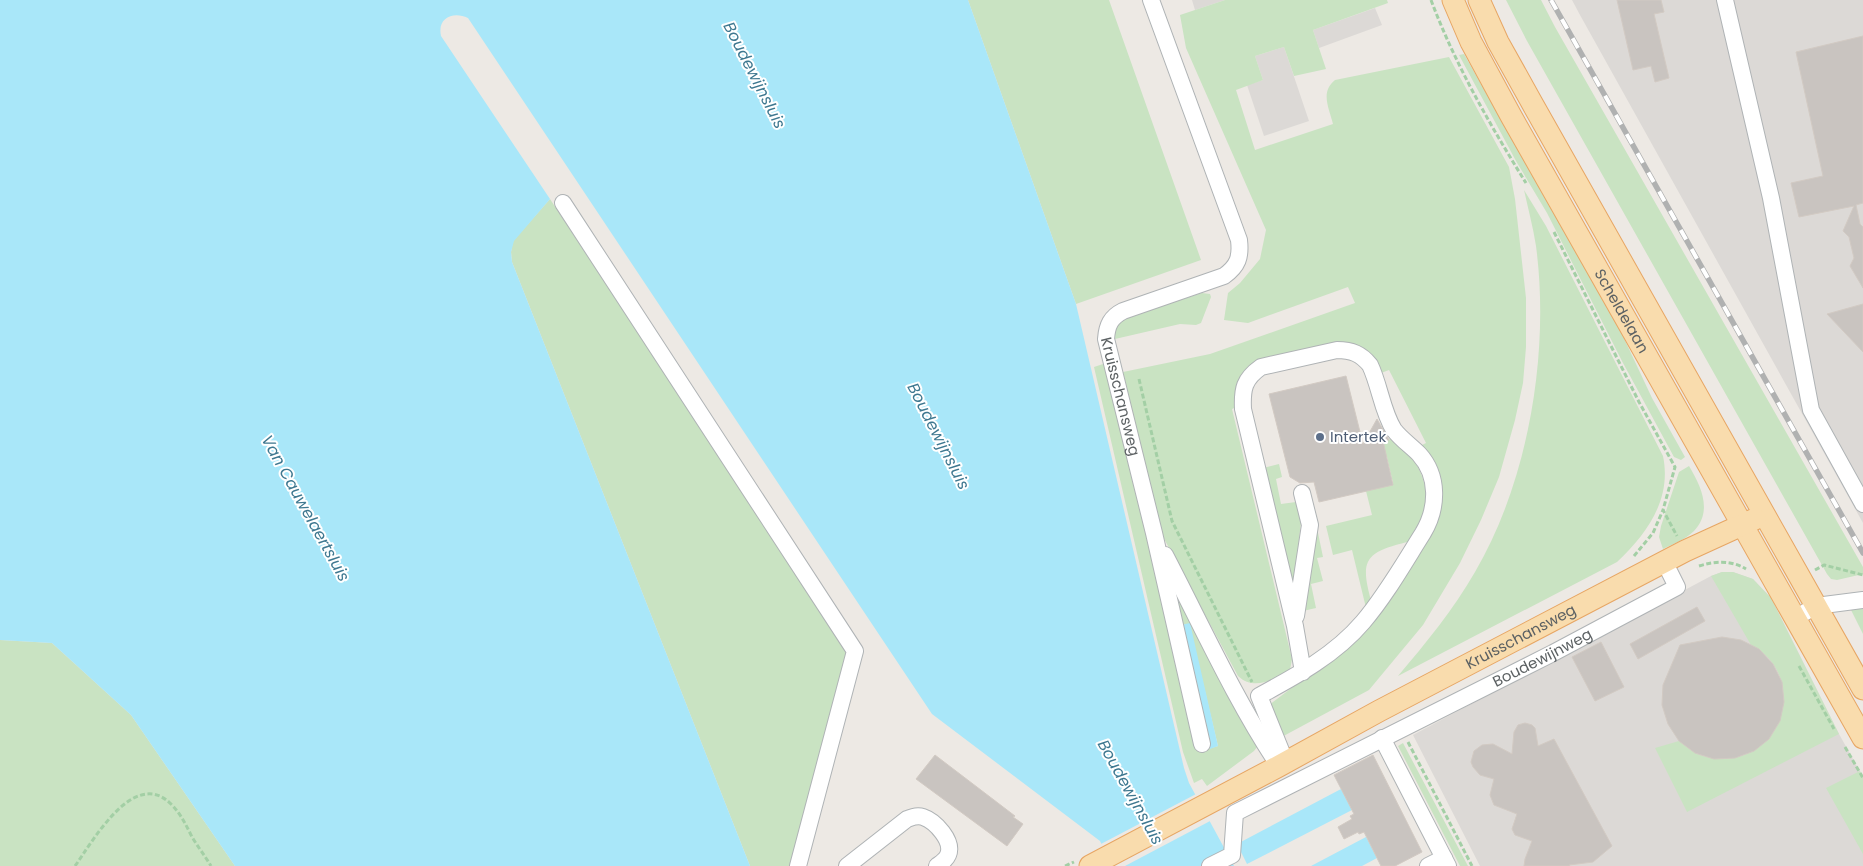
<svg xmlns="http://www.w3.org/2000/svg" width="1863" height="866" font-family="Poppins,sans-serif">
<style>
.industrial{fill:#dcd9d6}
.green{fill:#c9e3c2}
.water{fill:#a9e7f9}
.pier{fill:#ede9e4}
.building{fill:#c9c4c0;stroke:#d2cac3}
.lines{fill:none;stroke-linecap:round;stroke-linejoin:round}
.minor-casing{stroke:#afb3b5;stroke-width:18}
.major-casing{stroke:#e7a664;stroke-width:23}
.path{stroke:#a3cfa5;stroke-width:3;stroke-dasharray:5 2.5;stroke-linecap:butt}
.minor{stroke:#fff;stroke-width:16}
.major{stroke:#f9dcad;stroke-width:21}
.rail-casing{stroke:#b0b1b1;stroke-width:5.5}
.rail{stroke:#fff;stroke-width:4;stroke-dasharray:11;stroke-linecap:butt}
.service-dot{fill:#5c6f8a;stroke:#fff;stroke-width:2}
.labels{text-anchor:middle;stroke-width:4;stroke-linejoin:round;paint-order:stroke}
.street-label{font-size:15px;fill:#5c6163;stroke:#fff}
.service-label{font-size:15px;fill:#4e5e75;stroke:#fff;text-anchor:start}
.water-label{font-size:16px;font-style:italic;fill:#3e7890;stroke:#fff}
</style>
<rect width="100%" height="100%" fill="#ede9e4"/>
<path class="industrial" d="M1192,0H1225L1195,10Z
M1572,0H1863V523L1580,15Z
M1375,8L1382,25L1319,48L1313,30Z
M1284,47L1309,121L1264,136L1247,85L1263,80L1255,56Z
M1722,572H1733L1753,579L1771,598L1839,734L1863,777V866H1480L1413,735L1711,576Z"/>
<path class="green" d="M968,0H1109L1201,260L1076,304Z
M1225,0H1387L1388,3L1313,30L1326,69L1294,76L1284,47L1255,56L1263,80L1236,90L1255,150L1333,124C1329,108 1320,92 1335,80L1449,57L1509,167L1515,199L1526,298V347L1523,383L1515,420L1499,477L1481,520L1460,563L1423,625L1369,690L1278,739L1269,705L1330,659L1435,523L1418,447L1426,443L1389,370L1381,373L1359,346L1345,342L1263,359L1237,407L1232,409L1292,659L1290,670C1274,680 1254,691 1238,676L1161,533L1123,372L1210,354L1355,303L1348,287L1248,323L1224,320L1228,293L1240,283L1260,259L1266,230L1186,48L1180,15Z
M1506,0H1541L1555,27L1863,567V574L1837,580L1831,579L1827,574L1527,41Z
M1464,54L1622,334L1652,398L1685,457L1681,460L1674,457L1623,363L1547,213L1516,161L1459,55Z
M1524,190L1546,226L1663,456C1672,499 1647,534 1617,562L1398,676C1426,643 1453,610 1475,572C1529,480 1550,351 1536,246C1533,227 1528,208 1524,190Z
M550,199L848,652L792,866H750L512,262L511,252L513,241Z
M1202,293L1210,294L1211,297L1201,323L1196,325L1180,324L1115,339C1114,330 1117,323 1126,317Z
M1106,363L1198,752L1218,746L1189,624L1181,625L1174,593H1177L1256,741L1257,747L1254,751L1207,786L1202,779L1194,783L1183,752L1094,367Z
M1391,439C1416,453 1433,487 1424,515C1420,526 1413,537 1408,547L1407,542C1363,553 1360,561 1372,604L1367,612L1352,550L1333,555L1326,526L1372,515L1366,491L1393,483L1387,457L1367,462L1363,445Z
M1279,464L1282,477L1276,479L1281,504L1296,502L1301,522L1294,584L1291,585L1263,468Z
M1689,466C1701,486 1713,511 1694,531C1686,539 1673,544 1663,549L1659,537L1661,526L1679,472Z
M1317,528L1323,557L1317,558L1323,581L1311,584L1316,608L1303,611Z
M1722,572H1733L1753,579L1771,598L1839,734L1687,812L1655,748L1679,741C1684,745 1689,749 1694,752C1703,757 1714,759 1724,759C1786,757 1807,674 1751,645L1711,576Z
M1863,596V634L1850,608Z
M0,640L52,643L131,715L235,866H0Z
M1403,743L1468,866H1460L1398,746Z
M1860,771L1863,777V854L1826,788Z"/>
<path class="water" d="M0,0H968L1076,304L1184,768L1189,783L1234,866H1112L1100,841L932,714L468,18C453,11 437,18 441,36L550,199L514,241L511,252L512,262L750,866H235L131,715L52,643L0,640Z
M1190,623L1218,746L1210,749L1181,625Z
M1341,789L1352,810L1247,864L1237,844Z
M1366,837L1377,858L1362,866H1311Z"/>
<path class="pier" d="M1198,793L1212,820L1125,866H1109L1099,845Z"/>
<path class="building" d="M1617,0H1661L1664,12L1654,14L1669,78L1655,82L1651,66L1633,70Z
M1863,36V203L1856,205L1860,224L1863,227V288L1850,266L1854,258L1849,237L1843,231L1854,206L1799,217L1791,183L1823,176L1796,52Z
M1863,304V352L1827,314Z
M1346,376L1363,444L1377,419L1389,440L1383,441L1393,485L1319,502L1314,482L1300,483L1290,477L1269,394Z
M1697,607L1705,621L1638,659L1630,644Z
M1722,637L1741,640L1759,649L1773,664L1782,682L1784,702L1780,721L1769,739L1754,751L1735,758L1714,759L1695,753L1679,741L1668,724L1662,705L1663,685L1680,645Z
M1601,642L1624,687L1595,701L1572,657Z
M1525,723L1532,725L1535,728L1538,746L1554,739L1612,846L1593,862L1569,865L1570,866H1524L1525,859L1532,841L1515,835L1512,829L1517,814L1494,805L1490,795L1494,779L1480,775L1473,767L1471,762L1474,751L1482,745L1493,744L1512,754L1514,732L1518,725Z
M935,755L1015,816L1013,817L1023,824L1007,846L916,779Z
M1373,755L1422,852L1395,866H1381L1364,832L1359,834L1358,832L1344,839L1338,827L1352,819L1350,816L1354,814L1334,775Z"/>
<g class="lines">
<g class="minor-casing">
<g id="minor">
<path id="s1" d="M1151,0L1239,240C1241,257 1238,266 1224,276L1123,311C1111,317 1107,325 1106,339L1154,533L1202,744"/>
<path d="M1725,0L1771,198L1811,410L1863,504"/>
<path d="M563,203L855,651L798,866"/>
<path d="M1165,555C1202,626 1235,700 1279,766"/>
<path d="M1296,616L1310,525L1302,493"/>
<path d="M1795,618L1816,606L1863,600"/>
<path d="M1382,738L1448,866"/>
<path d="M1286,763L1259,696C1296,676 1335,655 1363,622C1386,595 1404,563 1423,533C1438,508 1439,476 1419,454C1411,446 1401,439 1394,430C1382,411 1380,386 1370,365C1361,354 1352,350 1337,350L1261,367C1244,379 1242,389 1243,409L1295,626L1303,672"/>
<path d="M847,866L907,819C913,817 917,815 923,817C935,821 954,841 948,855C946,860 941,863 937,866"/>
<path id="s2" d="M1210,866L1232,855L1235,813L1553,653L1677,587L1665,563"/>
<path d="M1428,866L1444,858"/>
</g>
</g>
<g class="major-casing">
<g id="major">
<path id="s3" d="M1453,0L1471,42L1511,116L1863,738"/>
<path d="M1479,0L1498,42L1532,103L1863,689"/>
<path id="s4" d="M1090,866L1279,766L1379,711L1685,551L1755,519"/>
</g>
</g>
<path class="path" d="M1431,0C1455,64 1490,125 1526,183
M1554,232L1639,402L1675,467L1663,510L1677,536
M1139,379L1172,521L1252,682
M1634,556L1653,533L1663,510
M1699,566C1715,561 1731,560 1746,569
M1815,570L1824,565L1863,575
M1799,666L1834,729
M1408,742L1472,866
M1845,747L1863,778
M75,866C93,841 134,767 171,804C181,814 186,825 192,837C198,847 205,856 211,866
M1065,866L1074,862"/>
<use href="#minor" class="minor"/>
<use href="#major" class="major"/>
<g class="rail-casing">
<path id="rail" d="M1551,0L1863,553"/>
</g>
<use href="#rail" class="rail"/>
</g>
<circle class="service-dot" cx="1320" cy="437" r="5"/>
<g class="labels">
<g class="street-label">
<text dy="5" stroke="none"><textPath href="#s3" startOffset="354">Scheldelaan</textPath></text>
<text dy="5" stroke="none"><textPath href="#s1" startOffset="498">Kruisschansweg</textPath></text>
<text dy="5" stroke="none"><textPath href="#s4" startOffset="488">Kruisschansweg</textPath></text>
<text dy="5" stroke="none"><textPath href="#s2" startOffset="411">Boudewijnweg</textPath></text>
</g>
<g class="service-label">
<text x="1330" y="442">Intertek</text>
</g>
<g class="water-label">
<text transform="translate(755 75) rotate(63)" y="6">Boudewijnsluis</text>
<text transform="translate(939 436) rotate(63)" y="6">Boudewijnsluis</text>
<text transform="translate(306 508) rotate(61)" y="6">Van Cauwelaertsluis</text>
<text transform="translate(1131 792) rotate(61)" y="6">Boudewijnsluis</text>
</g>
</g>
</svg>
